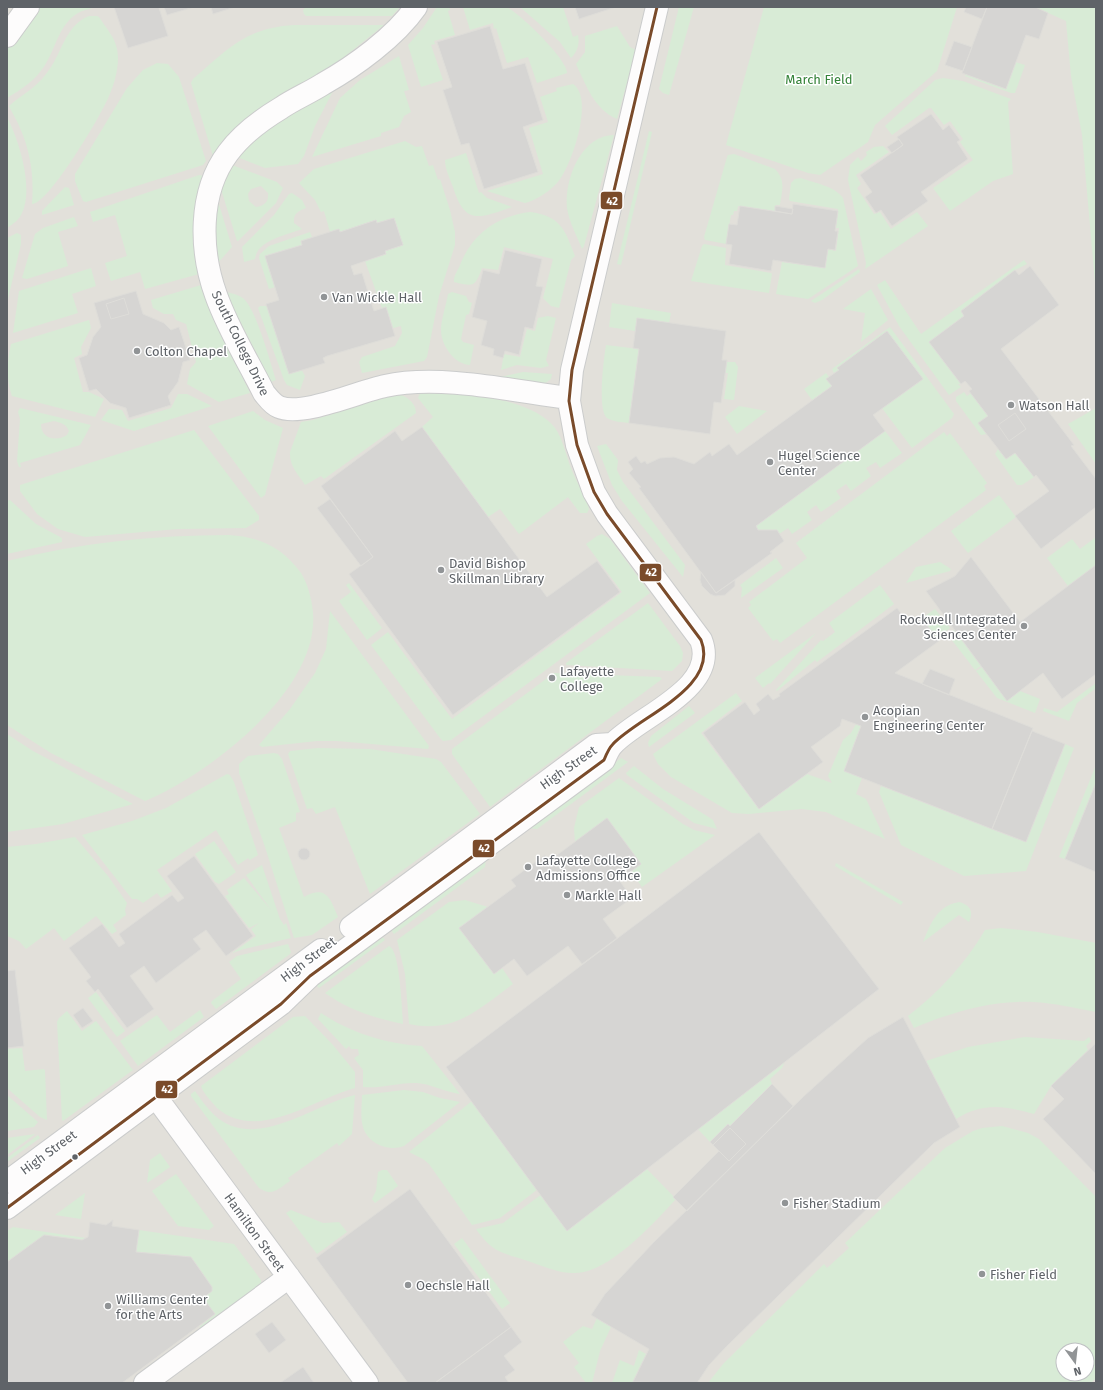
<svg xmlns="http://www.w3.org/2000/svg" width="1103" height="1390" font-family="'Fira Sans',sans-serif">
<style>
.education{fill:#e2e0da;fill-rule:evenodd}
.green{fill:#d8ebd6;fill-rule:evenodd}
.building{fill:#d6d5d3;stroke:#deddd9}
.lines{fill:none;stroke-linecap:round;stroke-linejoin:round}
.minor-casing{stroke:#cbcccc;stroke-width:24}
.minor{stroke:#fdfcfc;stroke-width:22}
.bus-1-casing{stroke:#fff;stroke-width:6}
.bus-1{stroke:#7a4b2a;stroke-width:3}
.poi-dot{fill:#919496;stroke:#fff;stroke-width:1.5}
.bus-dot{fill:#5f6368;stroke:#fff;stroke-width:1.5}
.labels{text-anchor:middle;stroke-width:3;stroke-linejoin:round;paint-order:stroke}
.park-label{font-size:13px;fill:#348238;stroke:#fff}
.poi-label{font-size:13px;fill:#5f6368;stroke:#fff;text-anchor:start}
.street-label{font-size:13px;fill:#5f6368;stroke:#fff}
.line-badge{stroke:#fff;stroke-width:1.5}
.badge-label{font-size:11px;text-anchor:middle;font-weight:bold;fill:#fff}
</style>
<rect width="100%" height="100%" fill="#efeeea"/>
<path class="education" d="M7,7H1096V1383H7ZM1063,1350H1087V1374H1063Z"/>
<path class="green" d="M36,7H96C90,9 83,10 78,13C59,24 56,48 45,65C36,80 22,89 7,98V48Z
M306,7H400L392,16H306L304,14L303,10Z
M437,7H449L450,10L448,11L455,35L434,41L435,44L431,45L443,80L421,87L408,45L423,28Z
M463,7C472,7 498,5 506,7C518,11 569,61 567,73L537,83L528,57L507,63L496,28L494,29L493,23L470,30Z
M520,7H563L573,37L578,35C580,44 577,52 571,58L560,42Z
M679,7H694L669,95L663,93L659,89Z
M764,7H957L937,71L875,125L868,142L820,175L808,173L726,145Z
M1035,7H1096V294L1082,135L1071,76L1066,21Z
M89,16H97L99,17C108,31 118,40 118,58C118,71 114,85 109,96C102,114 48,205 32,204C34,177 31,153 20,128C17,120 12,113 9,106C21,95 36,88 46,74C62,55 64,26 89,16Z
M294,25H384L343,58L301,85L224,142L213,156L191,83L193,79C228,49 245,28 294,25Z
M617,26L630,47L636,50L617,119C594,109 586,85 576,64L585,52V36Z
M399,56L409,90L404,91L411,112L404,116L399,127L381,133V136L312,157L340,98L360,80Z
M1015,62L1025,65L1015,93H1011L965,76L966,74Z
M157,63L168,64L179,77L206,161L203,165L86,202L83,201L75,181V174L127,88L143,70Z
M943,78L963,81L1011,99L1008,102L1013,174L993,181L950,211L933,188L973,160L960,142L963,139L950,121L944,125L931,108H929L892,135L885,126L935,80Z
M573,84C595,98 571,168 557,183C549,192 536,200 525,203L487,191L543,174L529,128L548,122L540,97L557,91L556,88Z
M334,89L315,126L304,156L298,164L265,168L237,157L271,126Z
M7,117C19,140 34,188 22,213C19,220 13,224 7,228Z
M649,131L652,132L621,265L617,264Z
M614,135L584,246L582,249C577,236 569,222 567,208C564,180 581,135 614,135Z
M405,141L416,147L422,146L429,166L433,165L438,180L440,179L450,210L455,232V245L439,296L427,357L424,361L362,373L359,362L362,357L395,346L402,333L401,326L393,328L386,307L382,308L365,261L386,254L385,251L403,245L394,218L377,223L376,220L340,232L338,229L330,232L324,211L321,212L315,200L299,183L314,169Z
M883,146L889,152L856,175L861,184L857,188L874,214L880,212L891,229L917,212L928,226L865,269L866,263L848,180L850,165L858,157L861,161L867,155L866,152L874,147Z
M466,153L479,193L481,192L487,198L512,207C479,218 465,226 453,187C450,179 445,169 445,160Z
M734,154L775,169C786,180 782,191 780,205H776L775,211L738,206L737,211H734L733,215H731L726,244L705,240L704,237L727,157L728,155Z
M232,165L277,182L283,188L276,203L238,241H237L221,189ZM261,186L268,193C269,201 265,206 256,207L249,201L248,194L251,189Z
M199,175L203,176L198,201L199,274L145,289L140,272L111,281L105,263L127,256L115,215L93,222L90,212Z
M801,178C814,183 835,186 843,198L858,266L808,299L776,294L782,262L825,268L828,249L836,251L839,228H836L838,209L790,201L789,199L791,183L795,179Z
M65,187L69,188L74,205L42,215V211Z
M292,193L302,200L306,208C298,211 293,214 294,223L302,229C287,235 257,240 255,259L244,262L242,247L274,215L289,194Z
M217,198L232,247L217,264L214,241Z
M530,212C561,216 565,230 575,256L571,260L559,308L551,306L543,298L553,259L504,247L498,270L482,268C475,287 474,287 454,282C453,277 458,270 460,265C472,234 497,216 530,212Z
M74,217L78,226L58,232L68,266L27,279L22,278L35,234L43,228Z
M310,232L312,237L301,241L302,245L265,256L275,287L269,289L259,258L260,254L269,246Z
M17,233L21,235V244L7,303V238Z
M704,244L726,248L725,265L771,273L772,274L769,293L691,281L702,246Z
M1024,260L1027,264L1015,270L961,311L964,316L929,342L961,384H958L961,387L949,395L899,326L877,285L885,280L921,334Z
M91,268L96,286L72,294L78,313L13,333L19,291Z
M859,269L860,272L822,300L815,303L811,301Z
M201,285L209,307L250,393L219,402L187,384L190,369L196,362L186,324L176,320L173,314H164L153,308L151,300Z
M871,289L888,320L861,342L865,313L843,309Z
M225,292C232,293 240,295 245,300C257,313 270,361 276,380L271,382Z
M452,292L466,296L469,302L472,303L469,314L466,315L461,339L463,342L474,345L470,365C454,364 440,344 441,328C442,317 446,305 448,294Z
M612,303L671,313L669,323L637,318L635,331L609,327Z
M260,306H267L305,376L300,390L287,385L284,380L258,308Z
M548,316L556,318L546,360L549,366L541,368L517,365L501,370L504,354L520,357L527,329L535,331L538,318Z
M89,320L91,328L81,347L82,354L74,358L83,392H89L104,399L95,417L12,396C6,379 7,362 11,344Z
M890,327L954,414L952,418L912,448L882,408L923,379L887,331L838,368L839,370L834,373L832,369Z
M606,345L639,349L629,423C622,422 613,422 607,418C597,410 604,357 606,345Z
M727,362H735L738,367L734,400L724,399L728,373H725Z
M523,372L552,374L551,379L544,384L500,377Z
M826,373L829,377L826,379L832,386L812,400L804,389Z
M964,392L967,396L971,393L988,416L979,423L987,434L981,435L956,401V397Z
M420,393C456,391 532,397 555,428C563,438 567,460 573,473C578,485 586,497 589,509L587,513H580L568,497L519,534L500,509L488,517L422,427L433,417L418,398Z
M178,394H187L212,406L134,431L101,420L109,409L122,410L128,421L171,408Z
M401,395C409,398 416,404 416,413L324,479L321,476L305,485C298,474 289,466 290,452L301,422L313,420L382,398Z
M739,406L767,411L737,434L725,417Z
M20,408L91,425L80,445L20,463L21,467H19L17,461L20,419L18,412ZM54,421C62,423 66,424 69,431L67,435C56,442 41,439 41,424Z
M1096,408V464L1068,424Z
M253,411L265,420L283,428L267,487L265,495L261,498L208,426Z
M194,430L259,516V520L246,528L178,529L85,537L58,529L37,514L20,491V485Z
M885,431L902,453L880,468L876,462L866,468L871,476L851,491L846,484L836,491L841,498L821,512L816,505L807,512L812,520L792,534L788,528L779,534L777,530H758L756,526Z
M944,432L947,436L950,433L987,483L984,486L986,490L780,643L777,639L773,641L748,608L751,605L749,602L807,558L796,543Z
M606,444L618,460L617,470L623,482L685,565L683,577L622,501L612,485L597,446Z
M998,449L1006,459L1015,453L1034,477L1022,485H1017L995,454Z
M999,495L1016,517L968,553L951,531Z
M10,500L36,524L62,538V542L7,554V501Z
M602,534L610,539L650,593L451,740L443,741L440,738L371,645L388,632L452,719L622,592L586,544L597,536Z
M229,535C260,537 282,547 301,573C307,583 310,593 312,605C327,685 210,774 145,801L51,753L7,725V561C80,543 154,535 229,535Z
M1096,537V565L1068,586L1047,558L1072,539L1080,549Z
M776,558L783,568L741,598L742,588L740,585Z
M940,562L951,569L950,571L906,583L916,567Z
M349,583L382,628L367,640L339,601L351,592L346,585Z
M880,585L894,604L817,662L815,660L777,691L776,690L821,640L823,641L835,632L829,623Z
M648,603L680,646L683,653L682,661L672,671L566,665V663Z
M935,609L950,628L937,638L922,618Z
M330,611L429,746L428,749L337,741H317L262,747L259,745L290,709L315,673L326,649Z
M954,630L981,666L975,670L948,635Z
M816,633L770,684L769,683L763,688L755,678Z
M982,667L1020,691L1040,699L1035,713L997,698L976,671Z
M554,673L660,677L662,679L490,807L452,754V749Z
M1096,683V688L1077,703L1069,721L1043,711L1044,708L1057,712Z
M736,693L742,701L701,733L759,809L807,774L832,783L828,776L843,740L851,733L856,724L861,726L844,771L862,778L856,794L866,799L885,839L826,812L802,809L749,814L732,813L671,777L658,764L653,754Z
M689,706L695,713L649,747L648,743L651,736Z
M7,734L33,751L133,804L63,824L7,832Z
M1065,744L1074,748L1026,871L964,876L901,845L879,792L881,786L1026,842Z
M318,748L370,749L436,759L441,762L480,814L370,894L335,807L316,814L312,808L307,809L288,754L290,751Z
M274,753L278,754L282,759L300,812L296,813V821L279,828L304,897C326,885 330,898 338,917L312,935L294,938L265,847L239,773V764L248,756Z
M621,758L628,762L537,829L528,828Z
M1096,765V783L1065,859L1059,857Z
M634,766L663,789L707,816L713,820L717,829L694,823L627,775L626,773Z
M227,774L230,775L234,782L258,855L250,860L248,858L238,865L216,830L157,870L172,891L161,898L157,893L143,903L137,899H132L82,835L132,821L166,808Z
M619,778L683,824L694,830L715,835L642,887L631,872L641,864L607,818L575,842L574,828L579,807Z
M75,837L108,876L127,903L125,910L126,915L113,925L117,931L112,934L96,916L64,941L54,928L26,949L19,941L7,936V847L36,844Z
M214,841L236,872L219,884L215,882L195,854Z
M486,859L485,867L394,934L390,929Z
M836,863L903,902L901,905L835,866Z
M262,865L280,919L284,925L286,923L291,938L244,949L232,953L256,936L251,929L259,923L249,928L225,896L229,894L227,890L244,878L271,910L246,875Z
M465,900L488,907L459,928L494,974L502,968L513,984C479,1009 454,1034 409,1024L405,974L397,940L449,902Z
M959,902C970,905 974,911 969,922L959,915L923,942C931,923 937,906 959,902Z
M1001,928L1038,932L1096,943V1012C1075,1008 1054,1003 1033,1002C992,1000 951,1012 914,1028L908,1016C939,992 965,964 985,930Z
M382,936L385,940L319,988L316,985Z
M288,944L291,952L290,954L216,1009L211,1003L212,1001L241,979L229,962L237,956Z
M389,946C400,949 402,1011 403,1024C374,1018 349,1010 325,993Z
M96,992L125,1031L117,1037L88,998Z
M200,1010L204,1017L138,1066L120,1041L157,1015L170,1032Z
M67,1011L82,1031L96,1021L133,1070L63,1121L62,1120L57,1022L59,1018Z
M321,1013C351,1033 386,1044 422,1046L460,1094C445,1092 431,1084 417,1083C398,1082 381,1089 363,1087V1070L354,1058L359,1055L358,1049H351L349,1046L346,1049L318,1019Z
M305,1016L333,1045L355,1072V1088C313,1099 258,1143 217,1108C212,1102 203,1093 201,1086L293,1017Z
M1025,1037L1084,1041L1089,1037L1091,1041L1086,1046L1088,1050L1051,1086L1034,1114C1004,1106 984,1102 956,1119L926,1061L968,1047Z
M22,1048L25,1071L44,1069L45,1071L47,1120L40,1117L7,1088V1049Z
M786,1059L782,1068L770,1079L772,1084L730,1126L728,1124L710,1142L697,1128Z
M404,1090L423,1092L440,1098L460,1102L404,1146C389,1152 368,1144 363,1127C360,1117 362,1105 362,1095Z
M195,1091C202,1101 209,1111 219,1119C260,1149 314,1104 355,1095L352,1134L339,1146L337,1143L288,1178L290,1181C278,1189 272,1197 259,1188L191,1096V1094Z
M7,1095L38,1122L34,1127L7,1131Z
M472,1101L538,1189L500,1218L472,1225L429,1164L423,1159L409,1152Z
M1002,1126L1028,1133L1039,1139L1096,1197V1378L1091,1383H708L723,1364L824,1264L827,1268L849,1248L845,1243L945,1148L973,1131L982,1128ZM1063,1350H1087V1374H1063Z
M35,1134L7,1155V1138Z
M38,1135L40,1138L7,1162V1158Z
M160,1153L170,1167L147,1183L150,1160Z
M646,1168L676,1199C654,1223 609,1273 575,1273C560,1274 543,1266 528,1261C501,1252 493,1253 476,1229L503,1223L542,1194Z
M382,1170H387L398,1186L375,1203L372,1199L376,1191L378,1172Z
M176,1174L214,1226L209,1230L178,1226L152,1191Z
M85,1193L81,1219L55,1215Z
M291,1210L323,1223L339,1222L347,1232L317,1254L286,1213Z
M13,1227L86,1238L82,1240L44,1235L7,1262V1231Z
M139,1230L234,1244L261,1280V1285L208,1328L199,1327L215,1314L203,1298L212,1291V1288L191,1257L136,1252Z
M462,1238L510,1303L502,1309L454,1244Z
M597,1318L611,1327L600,1351L592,1383H586L574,1367L579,1363L563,1342L583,1326L592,1329Z
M639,1350L646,1354L633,1381L636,1383H612L620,1360L634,1366Z"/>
<path class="building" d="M114,7H164L159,8L168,36L128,48Z
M164,7H194L167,15Z
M211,7H235L213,14Z
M575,7H616L579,19Z
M966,7H987L982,19L964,12Z
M987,7H1035L1048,13L1039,39L1026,35L1006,89L962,73Z
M490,26L503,69L525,63L543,120L523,127L538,172L484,189L469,143L461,145L443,90L452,87L437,42Z
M954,41L972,47L963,71L945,65Z
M931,114L943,130L949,125L960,140L957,142L968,159L921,192L928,201L892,226L881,210L876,213L865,197L872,192L860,175L903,145L897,137Z
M899,139L903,145L892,153L887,147Z
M793,204L838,211L835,231H838L835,250L828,249L825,268L773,260L771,271L729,264L732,245L726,244L729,224L737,225L740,206L792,214Z
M775,206L793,209L792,214L775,211Z
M394,218L403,245L385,251L386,254L351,266L354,275L362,273L374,311L386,307L395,336L327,356L323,358L325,363L289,374L266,304L279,300L265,256L302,245L301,241L339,229L340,232L376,220L377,223Z
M505,250L542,259L536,286L543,287L533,329L525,327L519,355L505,351L503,358L493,355L494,349L481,345L487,321L472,317L483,270L499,274Z
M1030,266L1059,305L1001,349L1074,445L1071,446L1096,479V507L1041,549L1015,516L1049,491L1036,475L1034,477L1015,453L1006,459L978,423L988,416L969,391L972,389L965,381L961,384L929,342L964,316L961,311L1015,270L1019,275Z
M136,291L143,314L164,323L171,330L179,327L190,360L183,362L178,382L168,396L171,405L129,418L126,408L110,403L96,389L89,391L79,358L87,355L93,337L101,327L94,303Z
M124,298L129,314L111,319L106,304Z
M637,318L726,331L722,360H727L721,403L714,402L710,434L629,423L639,349L633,348Z
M887,331L923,379L873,415L885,431L756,526L758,530H777L784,541L770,552L772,553L716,593L639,488L641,487L629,473L633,469L628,462L636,456L641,463L645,461L647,464L660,458L674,457L694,464L710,452L712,456L729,444L737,455L832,386L826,379L839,370L837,368Z
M1015,413L1026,429L1009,441L998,425Z
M422,427L547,597L597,561L620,592L453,715L349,574L373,557L321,486L395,431L402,441Z
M330,499L373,557L361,566L317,508Z
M971,557L1020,622L1096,565V674L1062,699L1043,673L1007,701L926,591L955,576Z
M701,572L716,593L735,580V586L725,595L715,596L710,594L702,586L700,580Z
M897,608L909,624L920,616L939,641L895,673L1033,728L992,829L844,771L861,726L842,719L840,726L811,747L823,762L759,809L703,733L745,702L754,715L760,710L756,704L768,694L773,700L780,696L779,694Z
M930,669L955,679L949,695L922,684Z
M1032,731L1065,744L1026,842L992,829Z
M1096,783V872L1065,859Z
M607,818L641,864L619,880L632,898L603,919L617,938L582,964L568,946L527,976L514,959L494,974L459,928L516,886L511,880L545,855L549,861Z
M759,832L879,989L567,1231L446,1067Z
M298 854a6 6 0 1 1 12 0a6 6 0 1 1-12 0Z
M194,856L253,936L226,956L206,930L193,939L201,949L156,983L144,966L130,976L154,1009L127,1028L98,989L95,992L86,981L91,977L69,948L102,924L119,947L125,943L119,934L172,895L178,902L184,898L167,876Z
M15,970L24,1046L7,1048V971Z
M83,1008L93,1021L82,1028L73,1015Z
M903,1017L960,1127L934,1143L725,1348L709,1365L697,1383L633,1382L649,1349L591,1315L605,1294L654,1242L803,1097L868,1038Z
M1096,1043V1174L1043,1119L1064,1099L1051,1086Z
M772,1084L793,1106L687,1211L673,1197L719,1151L710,1142L728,1124L730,1126Z
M730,1128L746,1144L729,1161L713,1145Z
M410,1189L511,1327L435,1383H408L316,1258Z
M113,1220L112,1226L139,1230L136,1252L191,1257L212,1287V1291L203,1298L215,1314L122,1383H10L7,1378V1262L44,1235L82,1240L88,1237L90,1222L106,1225Z
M272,1322L286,1340L269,1353L255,1334Z
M511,1327L522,1342L504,1356L515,1370L505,1377L509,1383H435Z
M303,1367L314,1383H280Z"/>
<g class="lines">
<g class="minor-casing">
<path id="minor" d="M416,7C395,37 355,66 323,84C309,93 294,99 281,108C261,120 242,134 228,153C198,193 200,251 216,295C228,329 248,361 264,393C269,399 272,404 279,407C302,417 360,391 385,386C440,374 513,391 569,398
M7,36L28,7
M351,927L596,745L612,744
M147,1085L367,1383
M7,1182L321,950
M7,1208L281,1004L310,976L604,760C606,755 609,748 613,744C639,716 720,688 701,640L607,514L594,492L577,445L569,401L572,370L657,7
M145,1383L289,1277"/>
</g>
<use href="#minor" class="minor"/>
<g class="bus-1-casing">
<path id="bus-1" d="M7,1208L281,1004L310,976L604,760C606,755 609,748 613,744C639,716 720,688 701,640L607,514L594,492L577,445L569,401L572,370L657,7"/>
</g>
<use href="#bus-1" class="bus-1"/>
</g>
<g class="poi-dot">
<circle cx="324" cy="297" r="4"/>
<circle cx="137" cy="351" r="4"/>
<circle cx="1011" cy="405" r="4"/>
<circle cx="770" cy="462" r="4"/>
<circle cx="441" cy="570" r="4"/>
<circle cx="1024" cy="626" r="4"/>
<circle cx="552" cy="678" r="4"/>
<circle cx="865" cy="717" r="4"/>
<circle cx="528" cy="867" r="4"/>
<circle cx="567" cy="895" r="4"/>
<circle cx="785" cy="1203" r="4"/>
<circle cx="982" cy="1274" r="4"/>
<circle cx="408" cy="1285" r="4"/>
<circle cx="108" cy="1306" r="4"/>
</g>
<circle class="bus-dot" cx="75" cy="1157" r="3.5"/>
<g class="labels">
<g class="park-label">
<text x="819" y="84">March Field</text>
</g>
<g class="poi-label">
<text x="332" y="302">Van Wickle Hall</text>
<text x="145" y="356">Colton Chapel</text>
<text x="1019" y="410">Watson Hall</text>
<text x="778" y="460">Hugel Science<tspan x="778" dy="15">Center</tspan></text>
<text x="449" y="568">David Bishop<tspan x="449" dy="15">Skillman Library</tspan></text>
<text x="1016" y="624" text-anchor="end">Rockwell Integrated<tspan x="1016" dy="15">Sciences Center</tspan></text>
<text x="560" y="676">Lafayette<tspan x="560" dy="15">College</tspan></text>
<text x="873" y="715">Acopian<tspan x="873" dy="15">Engineering Center</tspan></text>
<text x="536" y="865">Lafayette College<tspan x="536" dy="15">Admissions Office</tspan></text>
<text x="575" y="900">Markle Hall</text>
<text x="793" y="1208">Fisher Stadium</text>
<text x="990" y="1279">Fisher Field</text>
<text x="416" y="1290">Oechsle Hall</text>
<text x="116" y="1304">Williams Center<tspan x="116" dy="15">for the Arts</tspan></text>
</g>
<g class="street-label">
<text transform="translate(241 343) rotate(64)" y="5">South College Drive</text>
<text transform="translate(568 767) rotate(-35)" y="5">High Street</text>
<text transform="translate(308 959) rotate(-37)" y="5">High Street</text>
<text transform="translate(48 1152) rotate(-36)" y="5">High Street</text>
<text transform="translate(255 1232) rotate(54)" y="5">Hamilton Street</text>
</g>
</g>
<g class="line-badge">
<rect x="600" y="191" width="23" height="19" rx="4" fill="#7a4b2a"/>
<rect x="639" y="563" width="23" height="19" rx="4" fill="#7a4b2a"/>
<rect x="472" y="839" width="23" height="19" rx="4" fill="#7a4b2a"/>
<rect x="155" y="1080" width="23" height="19" rx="4" fill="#7a4b2a"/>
</g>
<g class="badge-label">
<text x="612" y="205">42</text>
<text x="651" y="576">42</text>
<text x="484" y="852">42</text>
<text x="167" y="1093">42</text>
</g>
<rect width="1103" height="1390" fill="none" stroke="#5f6368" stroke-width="16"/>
<g transform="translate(1075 1362) rotate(165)"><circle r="19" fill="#ffffff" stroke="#bfc1c3"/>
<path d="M0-3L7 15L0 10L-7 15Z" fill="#919496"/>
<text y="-6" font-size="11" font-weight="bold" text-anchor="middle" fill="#5f6368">N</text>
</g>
</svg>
